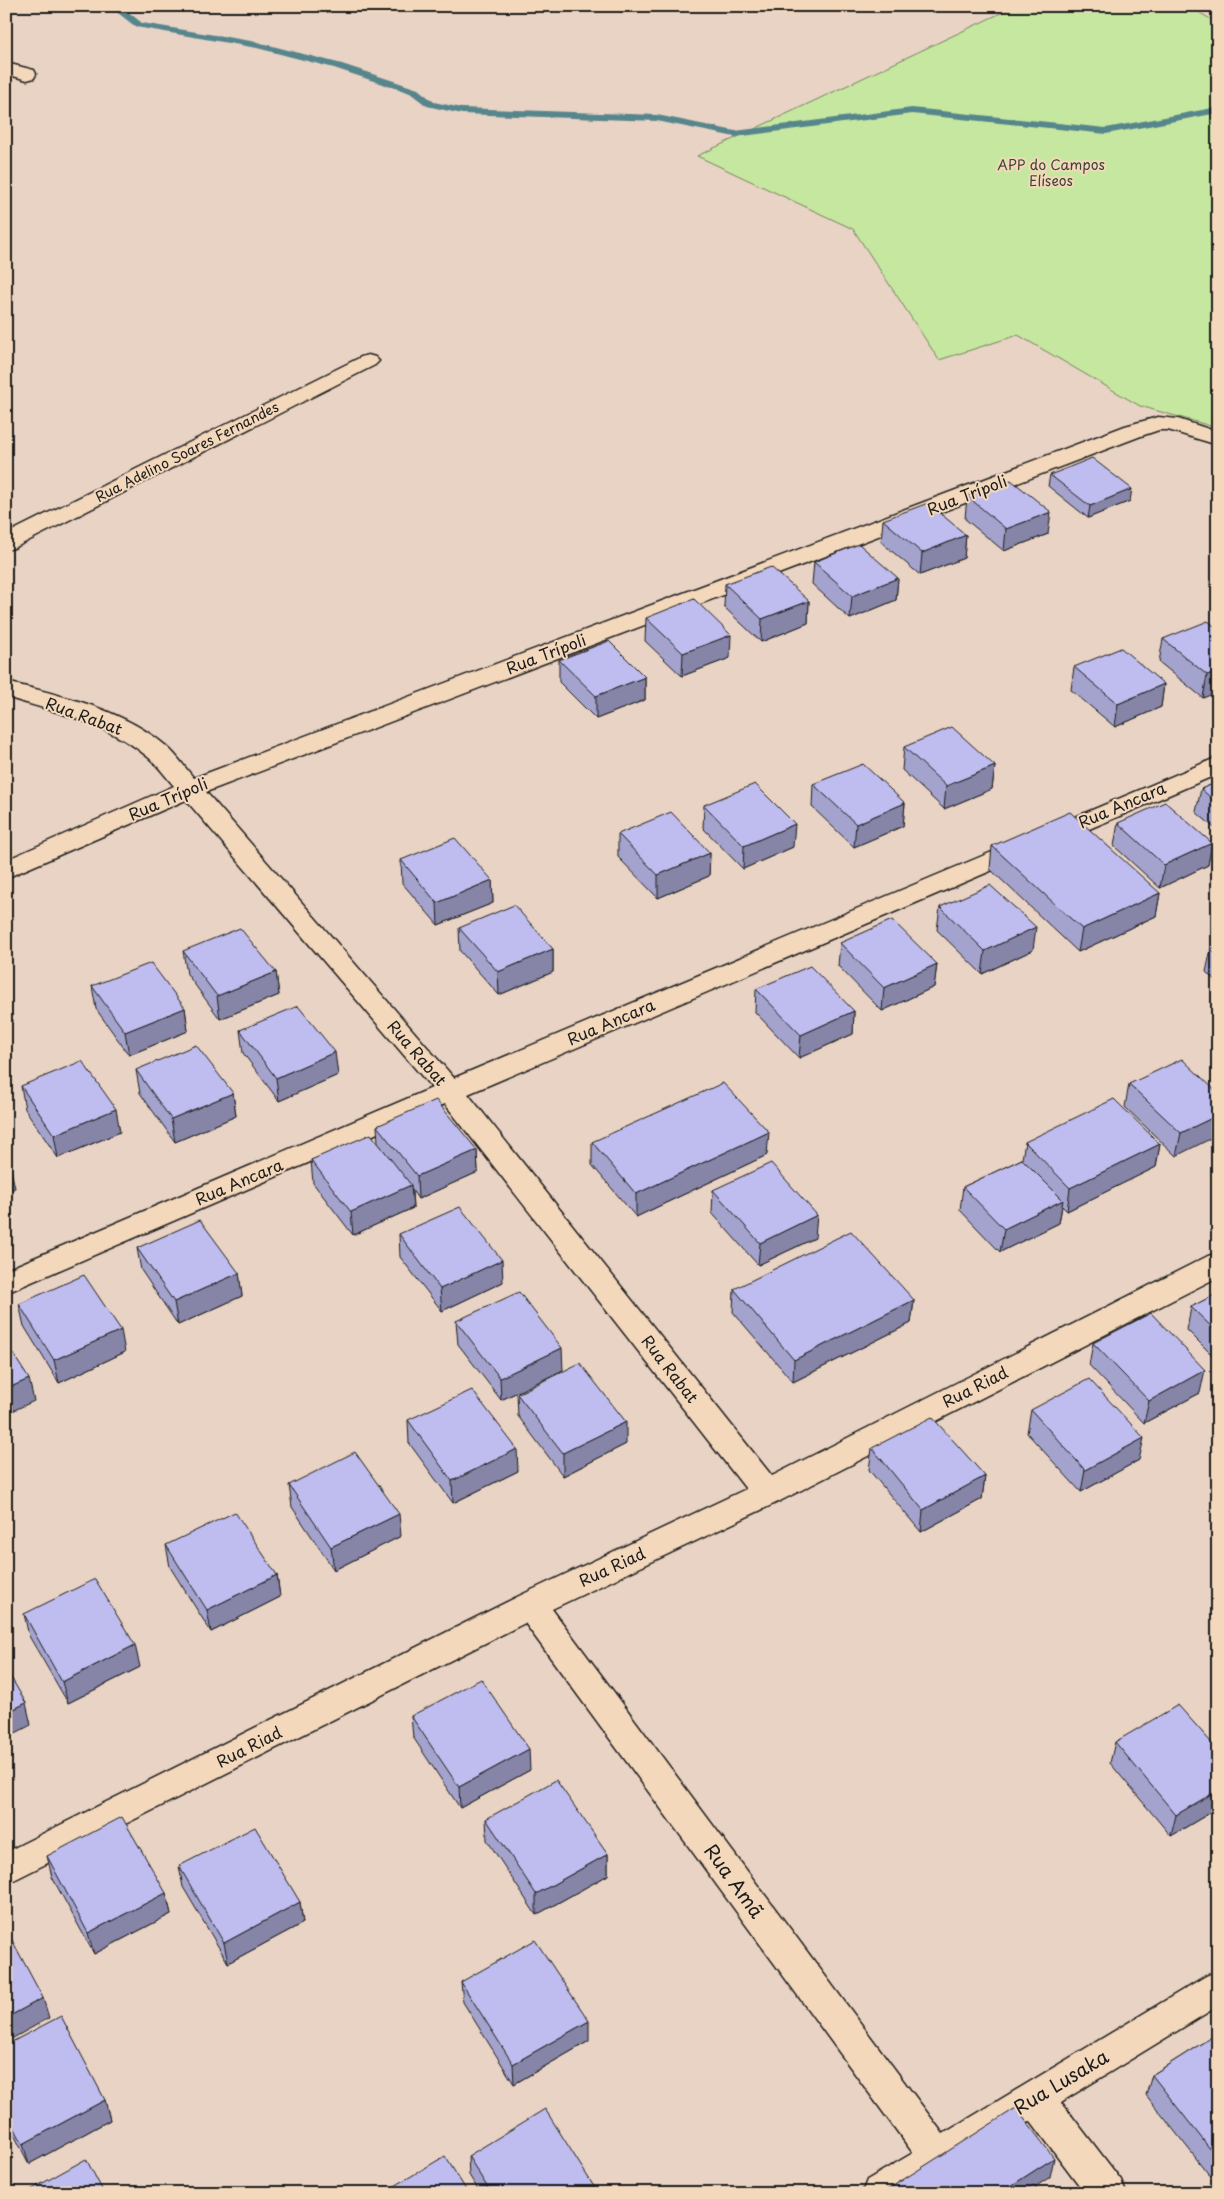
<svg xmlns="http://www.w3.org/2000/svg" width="1224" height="2199" font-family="'Playpen Sans',sans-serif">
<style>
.green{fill:#c6e79f;stroke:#71825e}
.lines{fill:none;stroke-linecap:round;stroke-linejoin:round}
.stream{fill:#56868c;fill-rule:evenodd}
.street-casing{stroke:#1c1c1c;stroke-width:3}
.street{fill:#f4d8bb;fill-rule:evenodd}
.wall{fill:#a4a3ce;stroke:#1c1c1c}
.shaded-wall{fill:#8684a7;stroke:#1c1c1c}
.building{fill:#bfbdef;stroke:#1c1c1c}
.labels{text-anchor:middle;stroke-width:4;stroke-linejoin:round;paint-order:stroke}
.far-park-label{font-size:14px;fill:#3e4536;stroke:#f4d8bb}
.far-street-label{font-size:14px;fill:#1c1c1c;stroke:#f4d8bb}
.street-label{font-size:16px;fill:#1c1c1c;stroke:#f4d8bb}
.near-street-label{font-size:19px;fill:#1c1c1c;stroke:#f4d8bb}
</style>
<rect width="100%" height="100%" fill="#e9d3c5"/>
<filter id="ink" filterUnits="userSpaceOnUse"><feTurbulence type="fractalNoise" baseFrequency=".02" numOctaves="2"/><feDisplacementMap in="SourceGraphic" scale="10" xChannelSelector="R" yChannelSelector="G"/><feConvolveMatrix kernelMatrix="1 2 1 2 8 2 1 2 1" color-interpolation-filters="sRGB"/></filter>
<g filter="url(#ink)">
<path class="green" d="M1016,6H1187L1218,23V428L1140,406L1018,335L939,360L853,229L697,156Z"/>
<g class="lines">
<path class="stream" d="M109,6H121L142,23L257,42L342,64L418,89L434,102L462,108L657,115L735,131L912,108L1106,128L1218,107V113L1106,134L912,114L735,137L657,121L462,114L427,106L410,93L334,68L257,48L136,27Z"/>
<g class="street-casing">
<path id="street" d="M6,63L34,70L36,74L34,78L27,80L6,74Z
M368,355L375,357L379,361L375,365L14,548L6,550V534L361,357Z
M1158,417L1178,419L1218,432V445L1168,430H1159L1141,436L206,792L454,1078L1218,757V774L468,1094L772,1476L1208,1256L1218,1253V1277L778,1502L552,1609L943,2134L1206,1976L1218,1971V2006L1061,2102L1121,2180L1126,2193H1085L1031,2121L914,2193H862L867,2180L913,2153L525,1623L6,1884V1852L519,1596L746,1489L445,1104L6,1293V1270L432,1088L186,800L6,878V860L174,786C166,777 158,765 148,757C108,723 55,712 6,697V682C60,695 123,709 166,746C177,755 185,768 194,778L1125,426Z"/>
</g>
<use href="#street" class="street"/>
</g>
<path class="wall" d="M1050,475L1130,501L1088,518L1048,486Z
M967,496L1048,534L1004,551L965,519Z
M883,520L966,535L964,558L920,575L881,542Z
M814,562L898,578L896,600L850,619L812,584Z
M725,584L809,601L808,623L761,642L724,607Z
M646,618L730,658L682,676L645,641Z
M1218,629L1203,698L1159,662L1163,639Z
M559,660L645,677V700L596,719L559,682Z
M1074,667L1164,684L1161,707L1115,727L1071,690Z
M904,747L995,766L992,789L944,809L902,770Z
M1218,782V831L1196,812L1201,789Z
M813,784L905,803L903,826L854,847L812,807Z
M704,805L793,847L743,869L703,828Z
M1118,823L1212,843L1208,865L1160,888L1114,846Z
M618,834L710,853L709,876L658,898L618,857Z
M992,846L1160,893L1156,916L1078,952L990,869Z
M401,860L492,880L493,903L438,925L402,883Z
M940,907L1033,950L982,974L937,930Z
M459,928L553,949V972L499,995L460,951Z
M840,943L937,964L934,987L882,1011L838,966Z
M1218,946V983L1206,972L1211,949Z
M183,951L276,972L279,995L220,1019L187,974Z
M92,986L185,1008L188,1031L129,1055L96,1009Z
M756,989L854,1011L853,1034L799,1058L755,1012Z
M240,1030L338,1075L279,1101L243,1053Z
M136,1070L233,1093L236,1116L175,1142L140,1093Z
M1129,1084L1218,1093L1176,1156L1125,1107Z
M21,1086L120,1132L58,1158L25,1109Z
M377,1126L477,1150L478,1172L418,1199L412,1190L413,1208L353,1235L313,1183L311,1160L378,1143Z
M592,1142L767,1155L636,1217L592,1165Z
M1025,1142L1160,1144L1156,1167L1067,1211L1062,1206L1059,1223L1000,1252L960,1210L963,1187L1022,1159Z
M713,1190L815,1238L758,1265L712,1213Z
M399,1234L503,1282L442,1311L400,1257Z
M137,1248L239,1273L242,1296L178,1325L141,1270Z
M734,1289L914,1300L911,1323L793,1382L733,1312Z
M1218,1293V1361L1187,1330L1191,1307Z
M19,1304L125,1352L59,1383L24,1326Z
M456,1321L563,1370L501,1400L458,1344Z
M1093,1343L1200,1393L1144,1423L1089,1365Z
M517,1394L626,1444L563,1476L518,1416Z
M1031,1410L1139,1460L1081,1492L1027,1433Z
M408,1420L518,1471L453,1503L409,1443Z
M872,1448L985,1476L982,1499L921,1532L869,1470Z
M289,1485L401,1536L334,1570L292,1507Z
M166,1545L277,1575L280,1597L211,1632L170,1567Z
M24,1614L140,1667L68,1703L29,1636Z
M411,1716L530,1770L460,1808L413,1737Z
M1115,1742L1218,1750V1808L1171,1836L1110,1763Z
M486,1819L608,1854V1875L536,1915L487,1840Z
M47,1856L166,1893L171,1914L94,1954L52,1877Z
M179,1866L300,1902L303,1923L228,1963L183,1887Z
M461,1982L589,2041L514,2084L463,2002Z
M1218,2033V2186L1146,2095L1152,2075Z
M6,2045L105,2100L110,2120L29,2164L6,2119Z
M468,2156L598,2193H480L469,2175Z"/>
<path class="shaded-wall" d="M1132,489L1130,501L1088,518L1090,506Z
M1051,512L1048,534L1004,551L1006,529Z
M966,535L964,558L920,575L922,553Z
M898,578L896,600L850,619L852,596Z
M809,601L808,623L761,642L762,619Z
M731,635L730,658L682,676L683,653Z
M1218,671V692L1203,698L1207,675Z
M645,677V700L596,719V696Z
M1164,684L1161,707L1115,727L1118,704Z
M995,766L992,789L944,809L946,786Z
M905,803L903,826L854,847L856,824Z
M795,824L793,847L743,869L744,846Z
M1212,843L1208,865L1160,888L1164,865Z
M710,853L709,876L658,898V875Z
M492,880L493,903L438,925L437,903Z
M1160,893L1156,916L1078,952L1082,929Z
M1036,927L1033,950L982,974L985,951Z
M553,949V972L499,995L498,972Z
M937,964L934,987L882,1011L884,988Z
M276,972L279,995L220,1019L217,996Z
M185,1008L188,1031L129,1055L125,1032Z
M854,1011L853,1034L799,1058L801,1035Z
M335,1052L338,1075L279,1101L276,1078Z
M233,1093L236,1116L175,1142L171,1119Z
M116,1109L120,1132L58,1158L54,1135Z
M1218,1115V1135L1176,1156L1181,1133Z
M769,1132L767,1155L636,1217V1194Z
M1160,1144L1156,1167L1067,1211L1070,1188Z
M477,1150L478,1172L418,1199L417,1176Z
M10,1165L15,1188L6,1192V1167Z
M411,1185L413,1208L353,1235L351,1212Z
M1063,1200L1059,1223L1000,1252L1004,1229Z
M817,1215L815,1238L758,1265L760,1243Z
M502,1260L503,1282L442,1311L440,1289Z
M239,1273L242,1296L178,1325L174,1302Z
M914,1300L911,1323L793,1382L794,1360Z
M121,1330L125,1352L59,1383L54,1360Z
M562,1348L563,1370L501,1400L500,1378Z
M1205,1370L1200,1393L1144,1423L1149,1401Z
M29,1379L34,1401L6,1414V1389Z
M626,1422V1444L563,1476V1453Z
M1144,1438L1139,1460L1081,1492L1085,1470Z
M517,1449L518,1471L453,1503L452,1481Z
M985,1476L982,1499L921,1532L923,1510Z
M399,1514L401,1536L334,1570L331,1547Z
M277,1575L280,1597L211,1632L207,1610Z
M135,1645L140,1667L68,1703L62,1682Z
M26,1703L31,1725L6,1738V1713Z
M529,1749L530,1770L460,1808L459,1787Z
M1218,1790V1808L1171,1836L1176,1815Z
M608,1854V1875L536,1915V1894Z
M166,1893L171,1914L94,1954L88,1933Z
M300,1902L303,1923L228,1963L224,1943Z
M43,1998L49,2018L6,2042V2018Z
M589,2021V2041L514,2084L513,2064Z
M105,2100L110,2120L29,2164L23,2144Z
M1054,2158L1050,2177L1026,2193H1000Z"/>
<path class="building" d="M1092,458L1132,489L1090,506L1050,475Z
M1011,480L1051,512L1006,529L967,496Z
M928,503L966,535L922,553L883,520Z
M859,544L898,578L852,596L814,562Z
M771,567L809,601L762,619L725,584Z
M694,599L731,635L683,653L646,618Z
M1208,621L1218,629V671L1207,675L1163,639Z
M609,641L645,677L596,696L559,660Z
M1121,648L1164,684L1118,704L1074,667Z
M952,727L995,766L946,786L904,747Z
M863,764L905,803L856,824L813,784Z
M1218,782V804L1201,789Z
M755,784L795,824L744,846L704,805Z
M1165,802L1212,843L1164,865L1118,823Z
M671,812L710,853L658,875L618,834Z
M1070,812L1160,893L1082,929L992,846Z
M455,838L492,880L437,903L401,860Z
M990,885L1036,927L985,951L940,907Z
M514,905L553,949L498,972L459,928Z
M892,920L937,964L884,988L840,943Z
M240,928L276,972L217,996L183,951Z
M1218,946V956L1211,949Z
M151,963L185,1008L125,1032L92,986Z
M810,966L854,1011L801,1035L756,989Z
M298,1006L335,1052L276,1078L240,1030Z
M196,1045L233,1093L171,1119L136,1070Z
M1182,1059L1218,1093V1115L1181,1133L1129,1084Z
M82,1061L116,1109L54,1135L21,1086Z
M723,1083L769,1132L636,1194L592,1142Z
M1114,1099L1160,1144L1070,1188L1025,1142Z
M436,1100L477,1150L417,1176L377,1126Z
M371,1134L411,1185L351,1212L311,1160Z
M1022,1159L1063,1200L1004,1229L963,1187Z
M6,1160L10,1165L6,1167Z
M771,1163L817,1215L760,1243L713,1190Z
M460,1207L502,1260L440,1289L399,1234Z
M200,1220L239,1273L174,1302L137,1248Z
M851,1231L914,1300L794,1360L734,1289Z
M84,1275L121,1330L54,1360L19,1304Z
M519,1292L562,1348L500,1378L456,1321Z
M1218,1293V1333L1191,1307Z
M1151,1313L1205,1370L1149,1401L1093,1343Z
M6,1343L29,1379L6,1389Z
M580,1363L626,1422L563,1453L517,1394Z
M1089,1379L1144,1438L1085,1470L1031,1410Z
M472,1390L517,1449L452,1481L408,1420Z
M932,1417L985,1476L923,1510L872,1448Z
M355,1452L399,1514L331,1547L289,1485Z
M235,1512L277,1575L207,1610L166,1545Z
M95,1579L135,1645L62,1682L24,1614Z
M6,1669L26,1703L6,1713Z
M481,1679L529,1749L459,1787L411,1716Z
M1178,1705L1218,1750V1790L1176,1815L1115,1742Z
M556,1780L608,1854L536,1894L486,1819Z
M122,1817L166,1893L88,1933L47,1856Z
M255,1827L300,1902L224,1943L179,1866Z
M6,1929L43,1998L6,2018Z
M535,1940L589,2021L513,2064L461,1982Z
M61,2016L105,2100L23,2144L6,2112V2045Z
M1218,2033V2159L1152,2075Z
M1016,2108L1054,2158L1000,2193H882Z
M545,2109L598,2193H491L468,2156Z
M445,2156L468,2193H383Z
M86,2159L104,2193H25Z
M1034,2185L1040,2193H1022Z"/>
</g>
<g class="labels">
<g class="far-park-label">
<text x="1051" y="170">APP do Campos<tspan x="1051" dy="16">Elíseos</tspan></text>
</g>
<g class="far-street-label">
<text transform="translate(187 452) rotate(-27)" y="5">Rua Adelino Soares Fernandes</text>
</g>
<g class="street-label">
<text transform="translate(967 495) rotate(-21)" y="6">Rua Trípoli</text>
<text transform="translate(546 654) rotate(-21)" y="6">Rua Trípoli</text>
<text transform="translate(84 716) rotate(20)" y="6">Rua Rabat</text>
<text transform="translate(168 799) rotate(-23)" y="6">Rua Trípoli</text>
<text transform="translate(1122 805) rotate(-23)" y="6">Rua Ancara</text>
<text transform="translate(611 1022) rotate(-23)" y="6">Rua Ancara</text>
<text transform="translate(417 1053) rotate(49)" y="6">Rua Rabat</text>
<text transform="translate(239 1182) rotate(-23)" y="6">Rua Ancara</text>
<text transform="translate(670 1369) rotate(52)" y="6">Rua Rabat</text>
<text transform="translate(975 1387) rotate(-27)" y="6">Rua Riad</text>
<text transform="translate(612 1567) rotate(-25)" y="6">Rua Riad</text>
<text transform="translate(249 1747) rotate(-27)" y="6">Rua Riad</text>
</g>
<g class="near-street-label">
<text transform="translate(734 1881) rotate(54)" y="7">Rua Amã</text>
<text transform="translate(1061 2082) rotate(-31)" y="7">Rua Lusaka</text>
</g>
</g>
<rect width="1224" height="2199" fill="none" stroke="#f4d8bb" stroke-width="25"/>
<rect x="12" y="12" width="1199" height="2174" fill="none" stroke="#1c1c1c" stroke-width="2" filter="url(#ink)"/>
</svg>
